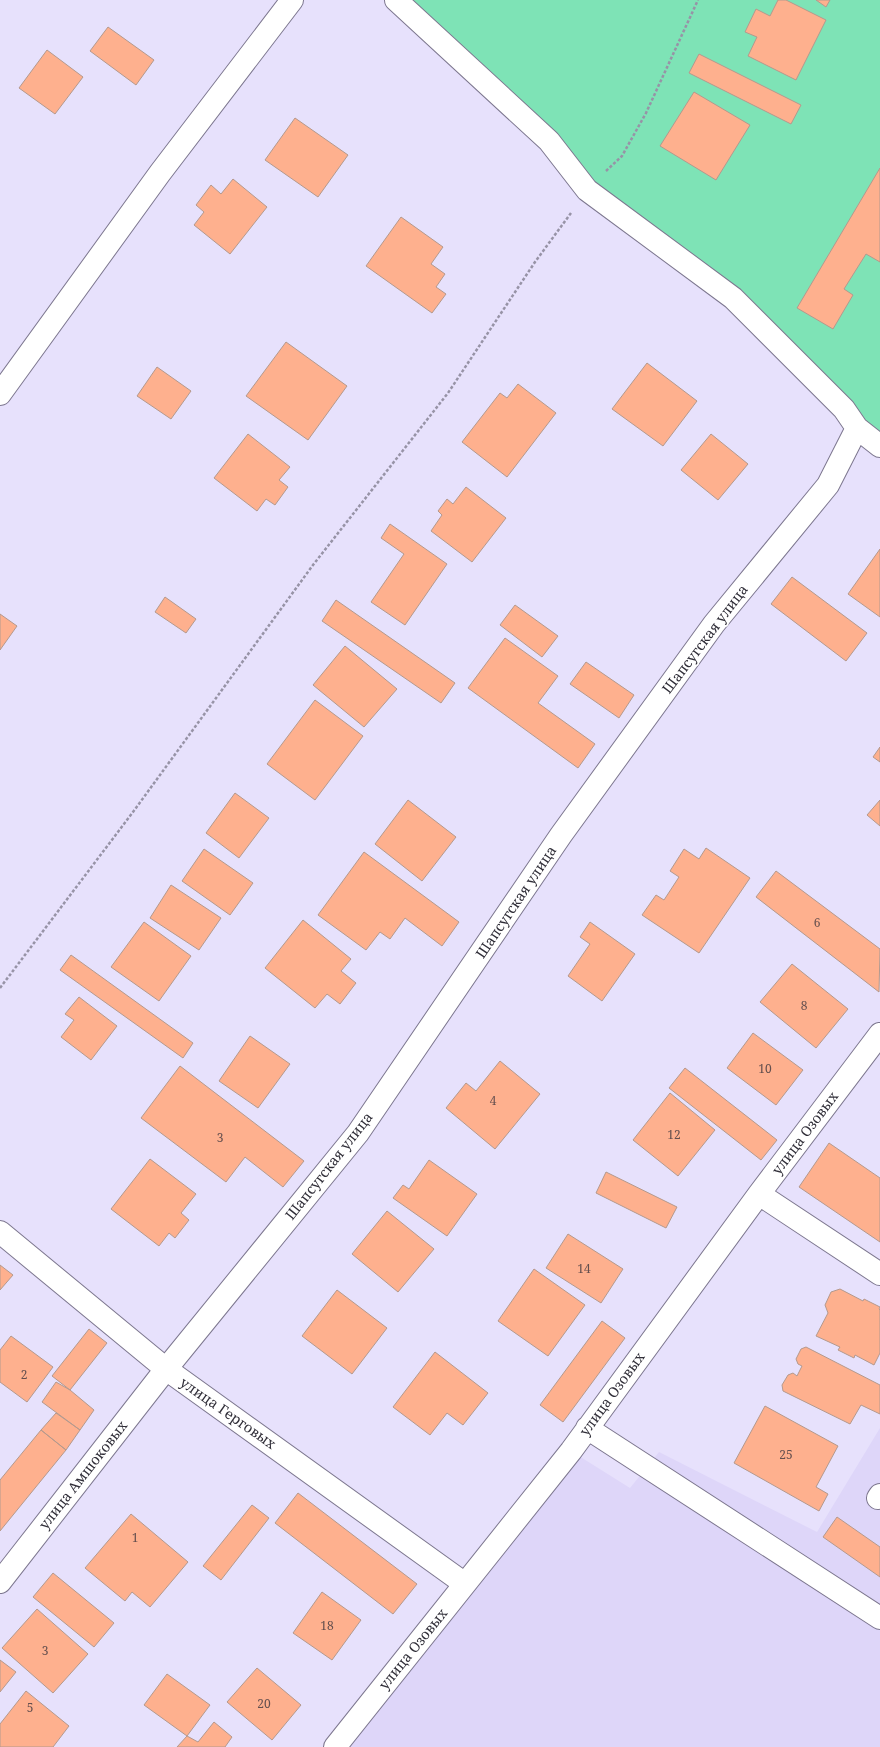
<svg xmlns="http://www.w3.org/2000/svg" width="880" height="1747" font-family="'Noto Serif',serif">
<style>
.built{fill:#ded6f9}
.green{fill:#7ee3b6}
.building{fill:#feb08e;stroke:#b4998d}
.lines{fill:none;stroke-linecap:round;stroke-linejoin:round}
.minor-casing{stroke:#7d778f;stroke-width:24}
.path{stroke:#9793a6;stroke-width:2.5;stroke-dasharray:3 2;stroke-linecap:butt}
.minor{stroke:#fff;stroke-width:22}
.labels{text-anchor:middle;stroke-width:3.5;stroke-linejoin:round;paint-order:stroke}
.number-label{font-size:12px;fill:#644f4e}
.street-label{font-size:14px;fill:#312f39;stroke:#fff}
</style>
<rect width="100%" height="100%" fill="#e7e1fc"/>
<path class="built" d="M880,1428V1747H335L571,1451L630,1488L659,1452L817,1532Z"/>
<path class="green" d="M396,0H880V446L817,383L587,190Z"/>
<path class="building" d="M778,0H786L826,20L796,80L748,56L757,37L745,32L756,9L770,16Z
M816,0H830L826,7Z
M108,27L154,60L136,85L90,51Z
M47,50L83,77L55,114L19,88Z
M699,54L801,105L791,124L689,73Z
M694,92L750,125L716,180L660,146Z
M295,118L348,155L318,197L265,160Z
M880,168V262L866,254L844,289L853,295L833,329L797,308Z
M233,179L267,207L230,254L194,225L204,212L196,205L211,185L221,194Z
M401,217L443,247L431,264L445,274L436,287L446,294L432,313L366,266Z
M286,342L347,386L308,440L246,396Z
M647,363L697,401L663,446L612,409Z
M157,367L191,391L171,419L137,396Z
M518,384L556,413L507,477L462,442L500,393L507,398Z
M248,434L290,467L279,480L288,487L275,505L266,499L257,511L214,478Z
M711,434L748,464L718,500L681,470Z
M466,487L506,518L472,562L431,531L442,515L438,511L447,499L453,504Z
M390,524L447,564L405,625L371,602L404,554L381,538Z
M880,549V617L848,594Z
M792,577L867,633L846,661L771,604Z
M165,597L196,619L186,633L155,612Z
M336,600L455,683L441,703L322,621Z
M515,605L558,636L542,657L500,625Z
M0,614L17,626L0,650Z
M505,638L558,676L538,703L595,744L578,768L468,688Z
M345,646L397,689L364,727L313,685Z
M586,662L634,695L619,718L570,684Z
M315,700L363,736L315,800L267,764Z
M880,747V762L873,757Z
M235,793L269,818L239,858L206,833Z
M408,800L456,837L422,881L375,844Z
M880,800V826L867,815Z
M706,848L750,878L699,953L642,915L656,895L664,900L679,877L670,871L684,849L699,859Z
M204,849L253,883L230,915L182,881Z
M364,852L459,922L442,946L405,918L390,939L380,932L366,950L318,915Z
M776,871L880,949L879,992L756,897Z
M171,885L221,918L199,950L150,918Z
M303,920L351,959L341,971L356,983L340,1004L327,994L315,1008L265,968Z
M144,922L191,956L159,1001L111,967Z
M590,922L635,954L602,1001L568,976L590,944L580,937Z
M71,955L193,1043L183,1058L60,970Z
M792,964L848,1009L816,1048L760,1002Z
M79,997L117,1026L91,1060L61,1037L74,1020L65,1014Z
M753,1033L803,1070L776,1105L727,1068Z
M250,1036L290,1064L258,1108L219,1081Z
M500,1061L540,1094L495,1149L446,1108L466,1083L476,1091Z
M180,1066L304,1161L283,1187L245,1157L226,1182L141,1118Z
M685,1068L777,1140L761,1160L669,1088Z
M670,1093L715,1130L678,1176L633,1140Z
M829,1143L880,1178V1242L799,1187Z
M150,1159L196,1194L181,1213L189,1220L175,1238L169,1233L159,1246L111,1209Z
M429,1160L477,1194L447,1236L393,1198L403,1185L409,1189Z
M606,1172L677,1207L666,1228L596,1193Z
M387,1211L434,1249L398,1292L352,1254Z
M568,1234L623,1269L601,1303L546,1268Z
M0,1265L13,1275L0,1290Z
M534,1269L585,1305L548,1356L498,1321Z
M840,1289L863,1301L864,1299L880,1307L879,1309L880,1310V1353L874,1365L855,1355L854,1358L838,1350L840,1347L816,1336L828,1313L825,1305L831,1292Z
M337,1290L387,1328L352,1374L302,1336Z
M602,1321L625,1338L563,1422L540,1405Z
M89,1329L107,1343L70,1390L52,1376Z
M11,1336L53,1367L27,1402L0,1382V1350Z
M806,1347L880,1385V1414L861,1405L850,1424L783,1391L782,1385L788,1375L793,1373L797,1376L802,1366L798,1364L796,1359L801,1349Z
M435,1352L488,1393L463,1425L447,1413L430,1435L393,1407Z
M56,1382L70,1390L94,1410L80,1430L42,1402Z
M765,1406L838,1446L816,1487L828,1494L819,1511L734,1463Z
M56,1413L80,1430L66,1450L41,1430Z
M41,1430L66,1450L0,1531V1480Z
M298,1493L417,1584L393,1614L275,1523Z
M252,1505L269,1518L221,1580L203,1566Z
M131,1514L188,1562L150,1607L132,1592L125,1601L85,1568Z
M837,1517L880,1547V1577L823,1537Z
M53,1573L114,1623L94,1647L33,1597Z
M322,1592L361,1620L332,1660L293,1633Z
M37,1609L88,1654L53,1693L2,1648Z
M0,1660L16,1672L0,1692Z
M257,1668L301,1705L272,1740L227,1702Z
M167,1674L210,1705L187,1736L144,1705Z
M26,1691L69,1726L53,1747H0V1724Z
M214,1722L232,1737L225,1747H177L187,1736L198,1742Z"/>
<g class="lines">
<g class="minor-casing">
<path id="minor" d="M396,0L549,141L587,190L733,298L844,409L857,428L880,446
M0,394L160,173L292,0
M759,1194L880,1274
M0,1232L166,1369L465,1584
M587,1428L880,1618
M878,1498L880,1495
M0,1582L166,1369L358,1133L561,835L714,624L828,485L857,428
M335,1747L571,1451L759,1194L880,1034"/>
</g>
<path class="path" d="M606,171L622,156L646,113L698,0
M0,988L133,812L313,565L448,393L535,262L571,213"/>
<use href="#minor" class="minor"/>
</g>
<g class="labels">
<g class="number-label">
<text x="817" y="927">6</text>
<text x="804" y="1010">8</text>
<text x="765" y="1073">10</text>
<text x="493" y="1105">4</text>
<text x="674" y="1139">12</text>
<text x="220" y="1142">3</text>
<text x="584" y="1273">14</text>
<text x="24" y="1379">2</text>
<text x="786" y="1459">25</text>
<text x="135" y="1542">1</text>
<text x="327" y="1630">18</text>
<text x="45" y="1655">3</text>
<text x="264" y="1708">20</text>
<text x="30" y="1712">5</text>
</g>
<g class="street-label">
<text transform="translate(705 639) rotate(-53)" y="5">Шапсугская улица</text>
<text transform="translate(516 902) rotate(-56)" y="5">Шапсугская улица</text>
<text transform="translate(805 1133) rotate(-53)" y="5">улица Озовых</text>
<text transform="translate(329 1166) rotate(-52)" y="5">Шапсугская улица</text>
<text transform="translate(612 1394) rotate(-54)" y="5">улица Озовых</text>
<text transform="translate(228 1413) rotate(35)" y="5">улица Герговых</text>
<text transform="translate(83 1475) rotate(-52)" y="5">улица Амшоковых</text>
<text transform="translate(413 1649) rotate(-51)" y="5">улица Озовых</text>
</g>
</g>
</svg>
